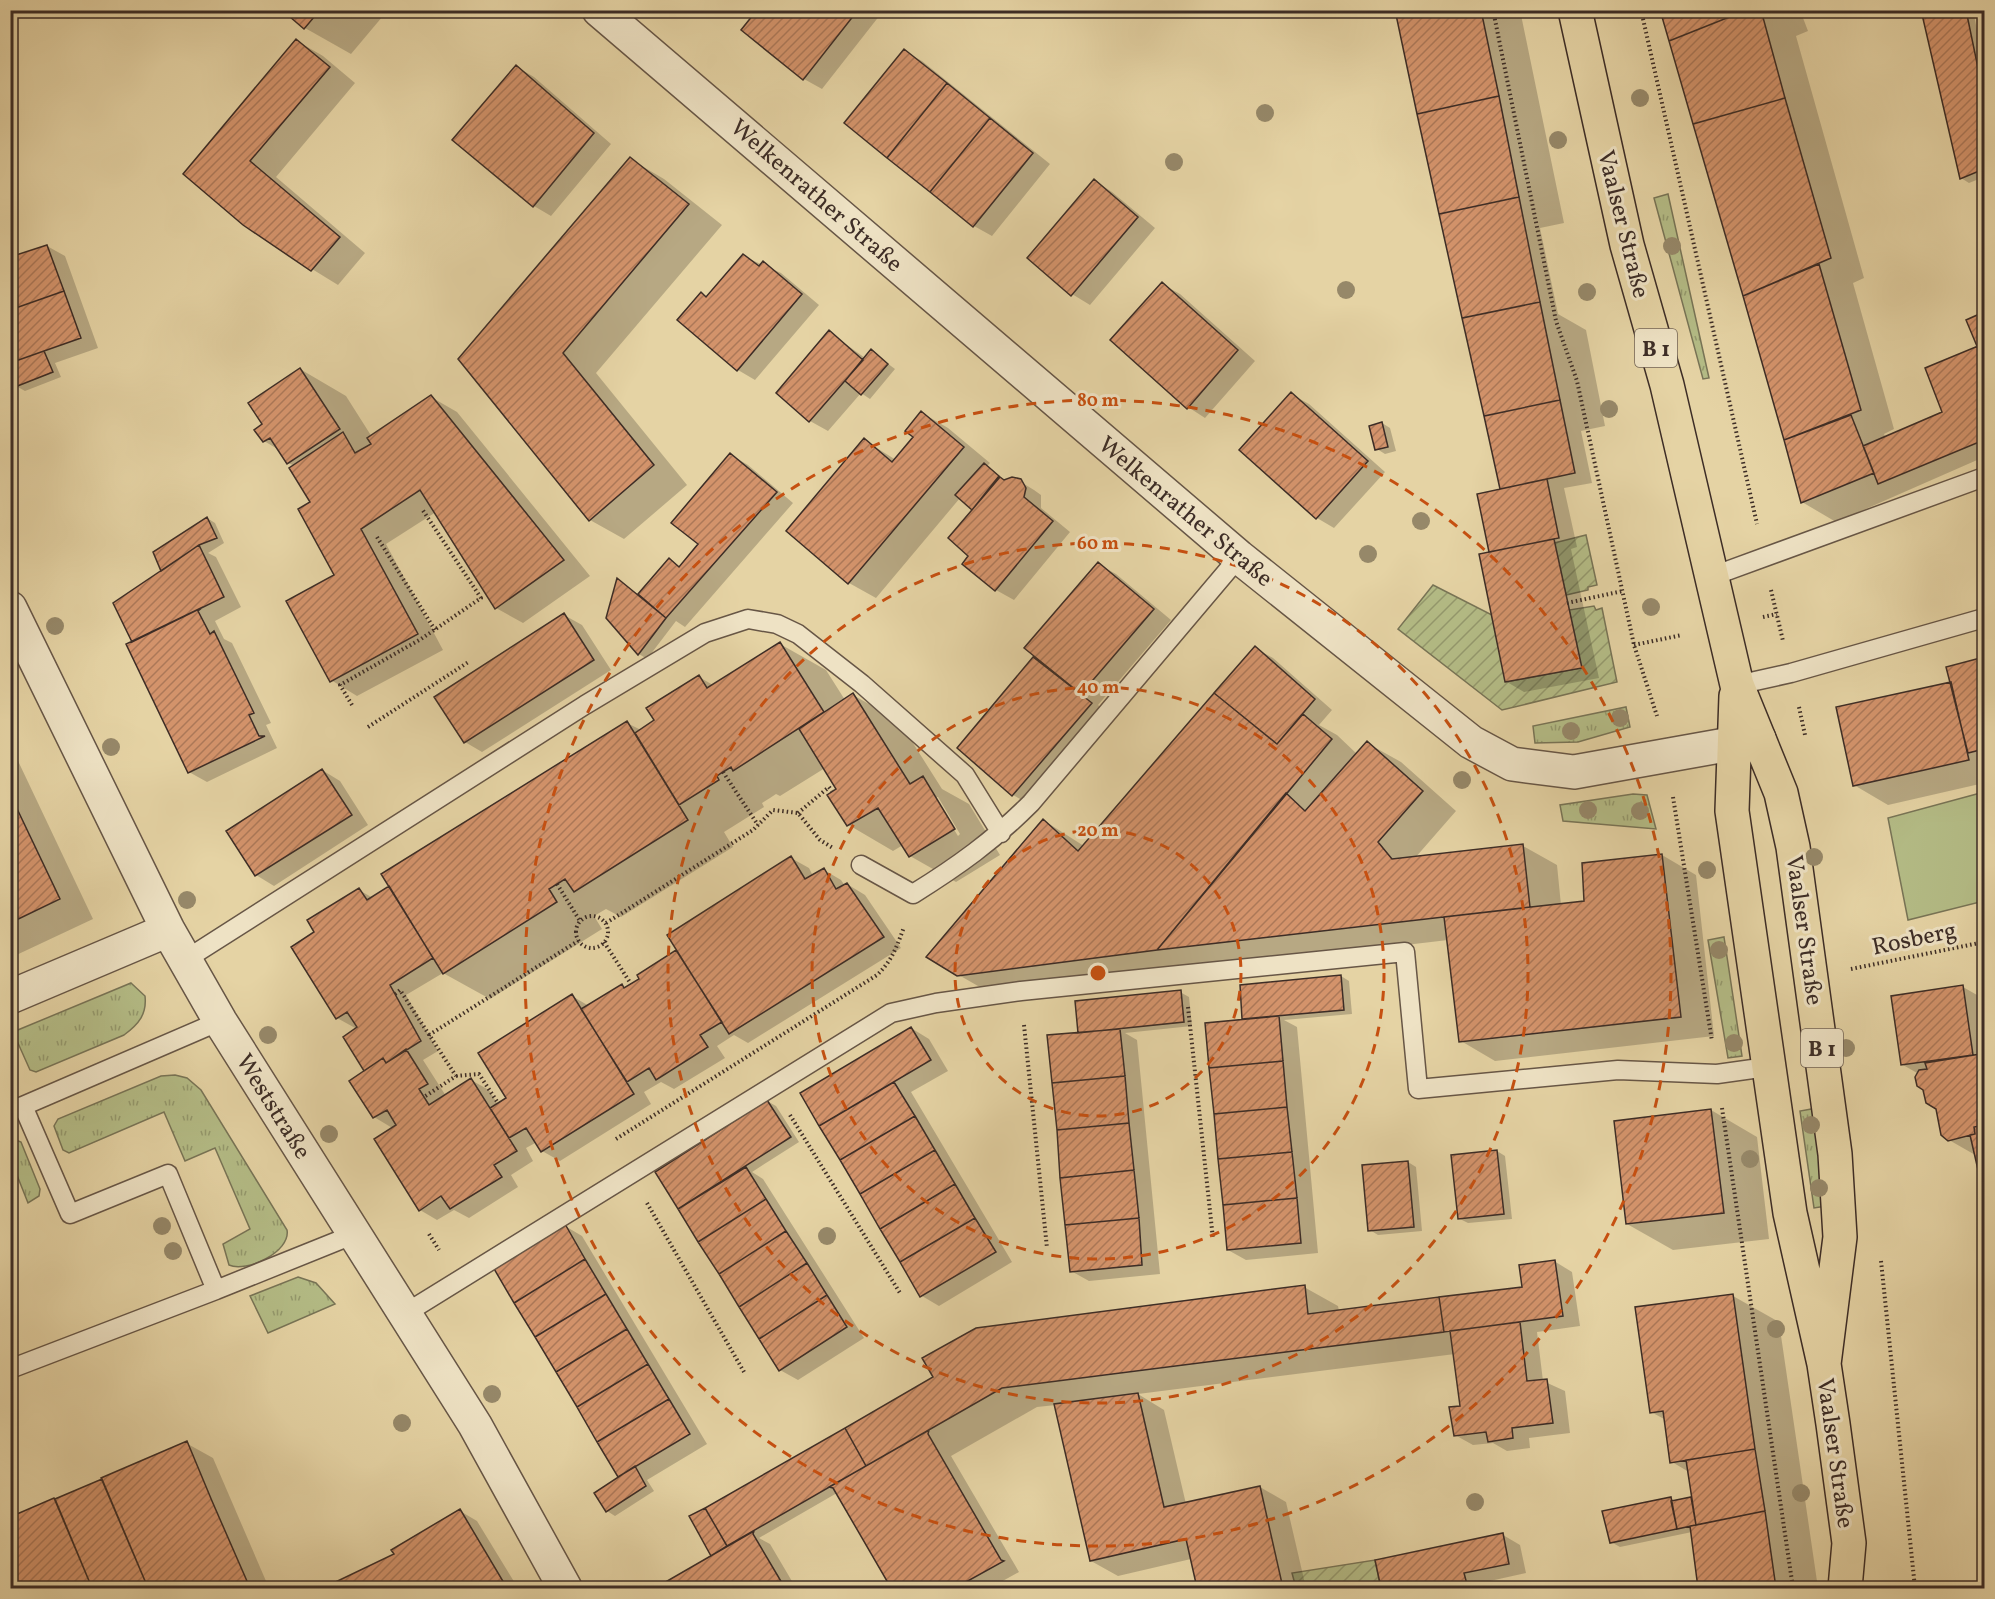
<svg xmlns="http://www.w3.org/2000/svg" width="1995" height="1599" font-family="Vollkorn,serif">
<style>
.grass{fill:url(#grass-tufts);stroke:#787456;stroke-width:1.5}
.park{fill:#b4bc86;stroke:#787456;stroke-width:1.5}
.garden{fill:url(#garden-furrows);stroke:#787456;stroke-width:1.5}
.shadow{fill:#0003;fill-rule:evenodd}
.building{fill:url(#building-hatch);stroke:#3d2d26;stroke-width:1.5}
.lines{fill:none;stroke-linecap:round;stroke-linejoin:round}
.service-casing{stroke:#675646;stroke-width:21}
.minor-casing{stroke:#675646;stroke-width:36}
.primary-casing{stroke:#3d2d26;stroke-width:36}
.path{stroke:#3d2d26;stroke-width:4;stroke-dasharray:1.5 3;stroke-linecap:butt}
.service{stroke:#eee2c4;stroke-width:18}
.minor{stroke:#eee2c4;stroke-width:33}
.primary{stroke:#e5d3a4;stroke-width:33}
.tree{fill:#968869}
.ring{fill:none;stroke:#c65011;stroke-width:3;stroke-dasharray:10 8}
.labels{text-anchor:middle;stroke-width:6;stroke-linejoin:round;paint-order:stroke}
.shield{fill:#eee2c4;stroke:#726355;stroke-width:1.5}
.shield-label{font-size:22px;font-weight:bold;fill:#3d2d26}
.street-label{font-size:24px;fill:#3d2d26;stroke:#eee2c4}
.centre{fill:#c65011;stroke:#eee2c4;stroke-width:3}
.ring-label{font-size:18px;text-anchor:middle;font-weight:bold;fill:#c65011;stroke:#eee2c4;stroke-width:6;stroke-linejoin:round;paint-order:stroke}
</style>
<defs>
<pattern id="grass-tufts" width="24" height="20" patternUnits="userSpaceOnUse" patternTransform="scale(1.5)"><rect width="24" height="20" fill="#b4bc86"/><path d="M3 7l-1-3M5 7V3M7 7l1-3M15 17l-1-3M17 17v-4M19 17l1-3" fill="none" stroke="#94996d"/></pattern>
<pattern id="garden-furrows" width="10" height="10" patternUnits="userSpaceOnUse" patternTransform="scale(1.5)"><rect width="10" height="10" fill="#b4bc86"/><path d="M-1 1l2-2M0 10L10 0M9 11l2-2" fill="none" stroke="#94996d"/></pattern>
<pattern id="building-hatch" width="6" height="6" patternUnits="userSpaceOnUse" patternTransform="scale(1.5)"><rect width="6" height="6" fill="#d3936b"/><path d="M-1 1l2-2M0 6l6-6M5 7l2-2" fill="none" stroke="#ac7858"/></pattern>
</defs>
<rect width="100%" height="100%" fill="#e5d3a4"/>
<filter id="stains"><feTurbulence type="fractalNoise" baseFrequency=".00333" numOctaves="4"/><feColorMatrix values="0 0 0 0 .2 0 0 0 0 .09 0 0 0 0 .02 0 0 0 .5 -.17"/></filter>
<radialGradient id="worn" r=".72"><stop offset=".6" stop-color="#630" stop-opacity="0"/><stop offset="1" stop-color="#630" stop-opacity=".3"/></radialGradient>
<path class="grass" d="M1668,194L1709,378L1703,379L1654,198Z
M1626,707L1630,727L1578,742L1535,743L1533,726Z
M1633,794L1647,795L1656,829L1563,821L1560,805Z
M1724,937L1742,1056L1728,1058L1708,940Z
M131,983L145,996C147,1014 139,1024 124,1035L36,1072L30,1070L13,1032Z
M175,1075L187,1078L201,1090L287,1230C291,1252 246,1273 229,1265L223,1244L250,1229L215,1148L185,1161L164,1112L69,1153L63,1150L54,1126L58,1119L161,1076Z
M1817,1108L1826,1206L1814,1208L1800,1111Z
M11,1138L21,1142L40,1189L39,1196L28,1203L11,1160Z
M298,1277L316,1283L335,1304L268,1333L250,1296Z"/>
<path class="park" d="M1984,792V901L1908,920L1888,818Z"/>
<path class="garden" d="M1586,535L1597,585L1588,587V590L1566,595L1554,543Z
M1433,585L1492,615L1506,682L1581,668L1569,610L1594,606L1596,610L1602,608L1617,682L1502,710L1398,629Z
M1375,1560L1381,1588H1296L1292,1573Z"/>
<path class="shadow" d="M284,10H388L351,54L305,28Z
M759,10H874L880,15L822,89L804,79Z
M1397,10H1520L1564,223L1540,228L1558,314L1586,330L1605,426L1581,431L1592,483L1564,488L1577,547L1571,549L1572,554L1599,678L1524,692L1507,682L1490,553L1502,490Z
M1661,10H1800L1808,31L1796,36L1864,278L1853,283L1894,429L1884,434L1886,438L1944,413L1980,347L1968,320L1984,314V457L1836,522L1802,502Z
M1923,10H1973L1984,65V177L1969,183L1961,178Z
M297,41L323,56L355,83L276,177L365,253L338,285L312,269L185,174Z
M904,51L922,61L1050,164L992,236L974,226L846,123Z
M517,67L534,77L611,144L551,216L534,206Z
M10,108L15,131L10,132Z
M630,159L664,179L722,225L596,373L687,485L624,539L590,520L460,359Z
M1095,181L1112,192L1155,228L1090,305L1072,294Z
M10,235L17,257L47,246L65,256L98,348L55,363L61,377L25,391L16,386L10,371Z
M743,256L781,273L819,305L755,380L738,370L702,294L708,298Z
M1162,284L1180,294L1255,361L1205,418L1188,407Z
M829,332L865,358L871,351L895,369L870,399L861,393L828,431L810,421L778,393Z
M300,369L346,396L372,437L431,397L457,412L590,576L523,623L496,608L436,512L386,544L443,650L357,696L331,680L336,576L312,502L295,466L288,463L281,451L264,441V424Z
M1291,394L1309,404L1385,472L1334,528L1317,518Z
M922,413L948,428L990,463L987,466L1006,481L1016,479L1034,490L1041,495V508L1070,532L1014,600L996,590L971,556L974,509L960,498L876,598L849,583L788,531L864,440L896,460L915,437Z
M1382,423L1390,428L1396,451L1385,454L1377,449Z
M731,455L748,465L793,503L685,627L676,621L647,659L639,654L618,580L639,595L670,560L681,567L701,544Z
M207,518L215,523L224,543L208,553L216,557L241,607L215,621L224,639L232,643L271,723L266,725L277,748L207,782L189,772L134,643L163,571Z
M1098,564L1116,574L1171,620L1098,705L1109,714L1031,805L1013,795L959,747L1035,657L1026,648Z
M564,615L582,625L611,670L482,752L465,742Z
M780,644L826,670L845,700L853,695L899,721L942,789L969,804L1000,855L956,882L910,856L903,845L893,851L847,824L838,789L825,768L780,796L776,794L770,798L762,803L764,807L724,832L733,847L621,917L606,909L594,916L602,929L490,999L443,973L406,995L438,1051L423,1060L446,1096L471,1080L489,1090L498,1105L508,1099L572,996L589,1006L622,986L626,989L641,979L639,976L678,951L791,858L809,868L813,876L824,870L841,880L845,886L847,884L865,895L901,948L748,1043L734,1035L717,1046L725,1058L674,1089L661,1082L644,1092L651,1104L560,1161L542,1151L537,1142L526,1148L533,1161L511,1175L518,1187L469,1218L454,1210L437,1220L420,1210L394,1129L374,1117L357,1029L337,1018L316,933L359,890L373,898L627,723L641,730L656,721L699,677L713,685ZM934,797H938L960,834L958,836Z
M1255,648L1273,658L1332,710L1319,725L1337,735L1357,754L1367,743L1401,762L1456,811L1415,858L1523,846L1557,865L1561,905L1586,902L1662,855L1696,875L1714,1036L1495,1061L1461,1041L1448,940L992,994L957,974L1043,820L1084,846Z
M1984,659V783L1888,805L1854,785L1953,684L1948,668Z
M10,744L93,919L10,958Z
M322,770L340,781L368,825L274,886L256,875Z
M1341,976L1349,981L1352,1014L1284,1020L1297,1027L1318,1253L1246,1260L1228,1250L1247,1020L1244,1018Z
M1963,987L1984,999V1190L1977,1156L1949,1140L1937,1108L1919,1074L1903,1065Z
M1180,992L1189,997L1192,1026L1125,1033L1137,1040L1160,1274L1089,1281L1071,1271L1079,1034Z
M911,1028L929,1039L948,1071L911,1092L1012,1262L939,1306L922,1296L802,1093Z
M767,1101L776,1106L799,1142L752,1172L763,1179L864,1338L798,1380L780,1370L657,1173Z
M1711,1110L1757,1137L1769,1239L1673,1250L1627,1224Z
M1497,1151L1505,1156L1512,1219L1468,1223L1460,1219Z
M1408,1162L1416,1167L1422,1231L1378,1235L1370,1230Z
M565,1226L582,1236L707,1444L647,1480L654,1491L615,1516L607,1511L620,1478L495,1268Z
M1554,1261L1572,1272L1580,1326L1537,1332L1543,1381L1565,1391L1570,1433L1529,1438L1530,1448L1507,1451L1493,1443L1473,1445L1455,1435L1462,1408L1455,1354L1138,1394L1164,1410L1186,1504L1260,1487L1286,1502L1306,1588H1198L1191,1559L1118,1576L1091,1561L1056,1405L1037,1407L951,1456L1019,1572L990,1588H892L837,1493L759,1538L770,1544L796,1588H659L714,1556L712,1555L846,1429L1304,1287L1338,1306L1339,1311L1524,1288Z
M1733,1296L1779,1322L1818,1588H1700L1692,1532L1620,1547L1611,1542L1670,1498L1676,1501L1694,1500L1689,1472L1672,1462L1666,1420L1651,1412Z
M186,1443L213,1458L269,1588H10V1518Z
M460,1511L477,1521L518,1588H326L396,1555Z
M1503,1535L1520,1545L1526,1573L1481,1583L1483,1588H1382L1377,1561Z"/>
<path class="building" d="M282,10H320L304,29Z
M757,10H858L803,80L741,30Z
M1395,10H1481L1499,96L1417,114Z
M1660,10H1747L1669,41Z
M1747,10H1761L1785,98L1693,124L1669,41Z
M1921,10H1966L1984,97V169L1960,179Z
M296,39L330,67L250,161L340,237L311,271L243,225L183,174Z
M904,49L947,83L887,158L844,123Z
M516,65L594,133L533,207L452,140Z
M947,83L990,118L930,192L887,158Z
M1499,96L1519,197L1439,214L1417,114Z
M1785,98L1831,258L1743,296L1693,124Z
M990,118L1033,153L973,227L930,192Z
M630,157L689,204L563,353L654,465L589,521L458,359Z
M1094,179L1138,217L1071,296L1027,258Z
M1519,197L1540,302L1462,318L1439,214Z
M47,245L64,291L10,310V257Z
M743,254L759,266L763,261L802,294L737,371L677,320L701,292L706,297Z
M1819,264L1861,410L1784,440L1743,296Z
M1162,282L1238,350L1187,409L1110,340Z
M64,291L81,338L10,363V310Z
M1540,302L1560,400L1484,416L1462,318Z
M1984,312V363L1966,320Z
M829,330L863,360L809,422L776,393Z
M1978,346L1984,363V440L1878,484L1863,446L1942,412L1925,368Z
M871,349L888,364L861,395L845,381Z
M44,351L53,372L15,387L10,375V363Z
M300,368L340,429L287,464L270,438L263,442L254,430L262,424L248,403Z
M1291,392L1368,461L1316,519L1239,450Z
M431,395L564,560L495,609L420,490L361,529L418,634L330,682L286,601L334,575L298,509L310,502L289,468L343,432L355,453L371,444L367,438Z
M1560,400L1575,473L1500,489L1484,416Z
M921,411L964,447L848,584L786,531L864,438L892,462L913,437L905,431Z
M1851,415L1874,473L1801,503L1784,440Z
M1382,422L1388,447L1375,450L1369,426Z
M730,453L777,492L666,618L638,594L669,558L679,567L698,544L671,523Z
M984,463L999,476L972,510L955,495Z
M1000,477L1004,480L1012,477L1021,479L1026,488L1024,497L1053,521L995,591L962,564L968,556L948,538Z
M1547,479L1559,538L1489,552L1477,494Z
M207,517L217,538L199,545L161,571L153,552Z
M1554,539L1582,668L1505,682L1479,554Z
M199,545L224,597L132,642L113,603Z
M1098,562L1154,609L1081,694L1024,648Z
M617,578L666,618L638,655L606,618Z
M203,607L198,611L210,634L214,631L254,713L249,715L259,736H265L188,773L126,644Z
M564,613L594,660L464,743L434,697Z
M780,642L824,712L733,771L731,767L723,772L717,776L719,780L679,805L635,733L654,720L646,708L699,675L707,688Z
M1255,646L1315,699L1277,744L1214,693Z
M1033,657L1092,703L1012,796L957,748Z
M1984,657V749L1968,753L1946,667Z
M1951,682L1969,760L1853,786L1836,707Z
M853,693L910,784L923,776L955,829L909,857L878,808L847,826L827,795L836,789L799,729Z
M1214,693L1277,744L1303,714L1332,739L1157,950L957,976L926,957L1043,819L1078,851Z
M627,721L688,820L574,892L565,879L549,889L557,902L443,974L381,874Z
M1367,741L1423,791L1378,842L1392,859L1523,844L1530,907L1157,950L1286,793L1305,811Z
M322,769L352,815L255,876L226,831Z
M10,794L60,899L10,923Z
M1662,854L1681,1017L1459,1042L1444,917L1584,901L1582,863Z
M791,856L805,879L824,868L836,889L847,883L884,937L729,1034L667,935Z
M389,886L433,958L390,985L421,1041L386,1063L383,1058L364,1071L343,1037L357,1027L347,1012L336,1019L291,947L314,932L307,920L359,888L367,900Z
M676,950L722,1022L700,1035L708,1047L656,1080L649,1068L627,1082L581,1009L622,984L624,988L639,979L637,975Z
M1341,975L1344,1010L1242,1019L1240,985Z
M1963,985L1973,1055L1901,1065L1891,996Z
M1181,990L1184,1022L1078,1033L1075,1001Z
M572,994L634,1094L541,1152L526,1128L509,1138L490,1108L506,1098L478,1053Z
M1279,1016L1283,1061L1209,1068L1205,1023Z
M911,1027L931,1060L819,1126L800,1093Z
M1120,1029L1125,1076L1052,1083L1047,1035Z
M1984,1046V1125L1974,1127L1975,1134L1948,1141L1941,1135L1936,1109L1926,1103L1923,1090L1917,1086L1915,1077L1919,1070L1927,1069L1925,1063L1980,1054Z
M406,1049L428,1084L419,1089L429,1105L471,1078L517,1151L494,1165L502,1177L450,1209L441,1196L419,1211L374,1139L396,1125L387,1110L373,1118L349,1081L383,1058L386,1063Z
M1283,1061L1287,1107L1214,1114L1209,1068Z
M1125,1076L1129,1123L1057,1130L1052,1083Z
M894,1082L915,1116L840,1160L819,1126Z
M767,1100L791,1137L678,1209L655,1172Z
M1287,1107L1292,1152L1218,1159L1214,1114Z
M1711,1109L1724,1213L1626,1224L1614,1121Z
M915,1116L935,1150L860,1194L840,1160Z
M1129,1123L1134,1170L1060,1178L1057,1130Z
M1984,1125V1196L1970,1135L1975,1134L1974,1127Z
M935,1150L955,1184L880,1229L860,1194Z
M1497,1150L1504,1214L1458,1219L1451,1155Z
M1292,1152L1297,1198L1223,1205L1218,1159Z
M1408,1161L1414,1227L1368,1231L1362,1165Z
M746,1167L766,1199L698,1242L678,1209Z
M1134,1170L1139,1218L1065,1225L1060,1178Z
M955,1184L975,1218L900,1262L880,1229Z
M1297,1198L1301,1243L1227,1250L1223,1205Z
M766,1199L786,1231L719,1274L698,1242Z
M975,1218L996,1252L920,1297L900,1262Z
M1139,1218L1142,1265L1070,1272L1065,1225Z
M565,1224L585,1259L514,1303L493,1267Z
M786,1231L807,1263L739,1307L719,1274Z
M585,1259L606,1294L535,1337L514,1303Z
M1555,1260L1563,1316L1444,1332L1439,1297L1522,1287L1519,1265Z
M807,1263L827,1295L759,1339L739,1307Z
M1305,1285L1308,1314L1439,1297L1444,1332L1002,1388L866,1466L845,1428L933,1377L922,1358L976,1328Z
M606,1294L627,1329L556,1372L535,1337Z
M1733,1294L1755,1449L1670,1463L1663,1411L1650,1413L1635,1307Z
M827,1295L847,1327L779,1371L759,1339Z
M1520,1322L1527,1381L1547,1379L1553,1423L1512,1428L1513,1438L1488,1442L1486,1432L1454,1436L1449,1407L1460,1406L1450,1331Z
M627,1329L648,1364L577,1407L556,1372Z
M648,1364L669,1399L597,1442L577,1407Z
M1138,1393L1164,1507L1260,1486L1283,1588H1197L1186,1539L1090,1561L1054,1404Z
M669,1399L690,1434L618,1477L597,1442Z
M845,1428L866,1466L727,1546L705,1508Z
M929,1430L928,1434L1001,1560L1004,1561L964,1583L966,1586L961,1588H891L833,1488L829,1487Z
M187,1441L212,1501L250,1588H148L101,1478Z
M1755,1449L1765,1511L1696,1525L1686,1460Z
M635,1466L646,1486L606,1512L594,1493Z
M102,1479L148,1588H92L55,1499Z
M1671,1497L1677,1529L1610,1543L1602,1511Z
M1691,1497L1696,1525L1677,1529L1671,1501Z
M54,1498L92,1588H10V1517Z
M705,1508L727,1546L711,1556L689,1516Z
M460,1509L507,1588H323L394,1554L391,1550Z
M1765,1511L1776,1588H1698L1690,1526Z
M754,1531L753,1534L785,1588H655Z
M1503,1533L1509,1564L1464,1573L1468,1588H1381L1375,1560Z"/>
<g class="lines">
<g class="service-casing">
<path id="service" d="M1713,576L1984,477
M1737,685L1791,673L1984,618
M861,865L913,894C958,866 993,841 1031,803L1239,557
M185,960L585,705L705,633L748,619L777,624L798,634L862,684L965,775L1001,833
M23,1106L220,1021
M10,1111L23,1106L70,1214L168,1174L216,1290L10,1369
M216,1290L355,1234
M406,1313L891,1013L936,1003L1021,991L1405,952L1418,1089L1618,1070L1717,1074L1767,1067"/>
</g>
<g class="minor-casing">
<path id="minor" d="M599,10L1239,557L1471,742L1512,764L1574,772L1759,739
M10,608L168,930L220,1021L475,1425L565,1588
M10,997L168,930"/>
</g>
<g class="primary-casing">
<path id="primary" d="M1575,10L1627,245L1667,385L1737,685L1781,793L1793,847L1835,1154L1840,1237L1824,1364
M1736,696L1732,811L1790,1213L1824,1364L1833,1424L1849,1543L1845,1588"/>
</g>
<path class="path" d="M1493,10L1556,321L1577,381L1634,645L1657,716
M1641,10L1757,524
M377,537L435,630
M1771,590L1783,641
M1567,603L1623,591
M1763,617L1777,614
M1634,645L1682,635
M352,705L340,685L421,639L481,598L422,509
M1799,707L1805,735
M368,727L470,661
M723,772L758,825
M1673,797L1712,1041
M798,813L829,787L832,791
M557,884L580,921
M576 932a16 16 0 1 1 32 0a16 16 0 1 1-32 0Z
M606,923L753,830L773,810L798,813L820,840L833,848
M604,942L631,984
M1851,969L1984,942
M395,994L400,990L456,1076L424,1097
M1188,1007L1213,1239
M1024,1025L1047,1248
M429,1035L578,941
M456,1076L479,1074L498,1103
M1722,1108L1793,1588
M790,1115L900,1293
M616,1139L877,975C892,961 897,946 904,927
M647,1203L744,1372
M429,1234L439,1250
M1881,1261L1915,1588"/>
<use href="#service" class="service"/>
<use href="#minor" class="minor"/>
<use href="#primary" class="primary"/>
</g>
<g class="tree">
<circle cx="1640" cy="98" r="9"/>
<circle cx="1265" cy="113" r="9"/>
<circle cx="1558" cy="140" r="9"/>
<circle cx="1174" cy="162" r="9"/>
<circle cx="1672" cy="246" r="9"/>
<circle cx="1346" cy="290" r="9"/>
<circle cx="1587" cy="292" r="9"/>
<circle cx="1609" cy="409" r="9"/>
<circle cx="1421" cy="521" r="9"/>
<circle cx="1368" cy="554" r="9"/>
<circle cx="1651" cy="607" r="9"/>
<circle cx="55" cy="626" r="9"/>
<circle cx="1620" cy="718" r="9"/>
<circle cx="1571" cy="731" r="9"/>
<circle cx="111" cy="747" r="9"/>
<circle cx="1462" cy="780" r="9"/>
<circle cx="1588" cy="810" r="9"/>
<circle cx="1640" cy="811" r="9"/>
<circle cx="1814" cy="857" r="9"/>
<circle cx="1707" cy="870" r="9"/>
<circle cx="187" cy="900" r="9"/>
<circle cx="1719" cy="950" r="9"/>
<circle cx="268" cy="1035" r="9"/>
<circle cx="1734" cy="1043" r="9"/>
<circle cx="1846" cy="1048" r="9"/>
<circle cx="1811" cy="1125" r="9"/>
<circle cx="329" cy="1134" r="9"/>
<circle cx="1750" cy="1159" r="9"/>
<circle cx="1819" cy="1188" r="9"/>
<circle cx="162" cy="1226" r="9"/>
<circle cx="827" cy="1236" r="9"/>
<circle cx="173" cy="1251" r="9"/>
<circle cx="1776" cy="1329" r="9"/>
<circle cx="492" cy="1394" r="9"/>
<circle cx="402" cy="1423" r="9"/>
<circle cx="1801" cy="1493" r="9"/>
<circle cx="1475" cy="1502" r="9"/>
</g>
<g class="ring">
<circle cx="1098" cy="973" r="143"/>
<circle cx="1098" cy="973" r="286"/>
<circle cx="1098" cy="973" r="430"/>
<circle cx="1098" cy="973" r="573"/>
</g>
<g class="labels">
<g class="shield">
<rect x="1635" y="329" width="42" height="38" rx="4.5"/>
<rect x="1801" y="1029" width="42" height="38" rx="4.5"/>
</g>
<g class="shield-label">
<text x="1656" y="356">B 1</text>
<text x="1822" y="1056">B 1</text>
</g>
<g class="street-label">
<text transform="translate(817 195) rotate(41)" y="8">Welkenrather Straße</text>
<text transform="translate(1624 224) rotate(76)" y="8">Vaalser Straße</text>
<text transform="translate(1186 511) rotate(40)" y="8">Welkenrather Straße</text>
<text transform="translate(1805 930) rotate(82)" y="8">Vaalser Straße</text>
<text transform="translate(1914 938) rotate(-12)" y="8">Rosberg</text>
<text transform="translate(274 1106) rotate(58)" y="8">Weststraße</text>
<text transform="translate(1836 1453) rotate(82)" y="8">Vaalser Straße</text>
</g>
</g>
<circle cx="1098" cy="973" r="9" class="centre"/>
<g class="ring-label">
<text x="1098" y="406">80 m</text>
<text x="1098" y="549">60 m</text>
<text x="1098" y="693">40 m</text>
<text x="1098" y="836">20 m</text>
</g>
<rect width="1995" height="1599" fill="none" stroke="#e5d3a4" stroke-width="36"/>
<rect x="12" y="12" width="1971" height="1575" fill="none" stroke="#3d2d26" stroke-width="3"/>
<rect x="18" y="18" width="1959" height="1563" fill="none" stroke="#3d2d26" stroke-width="1.5"/>
<rect width="100%" height="100%" filter="url(#stains)"/>
<rect width="100%" height="100%" fill="url(#worn)"/>
</svg>
